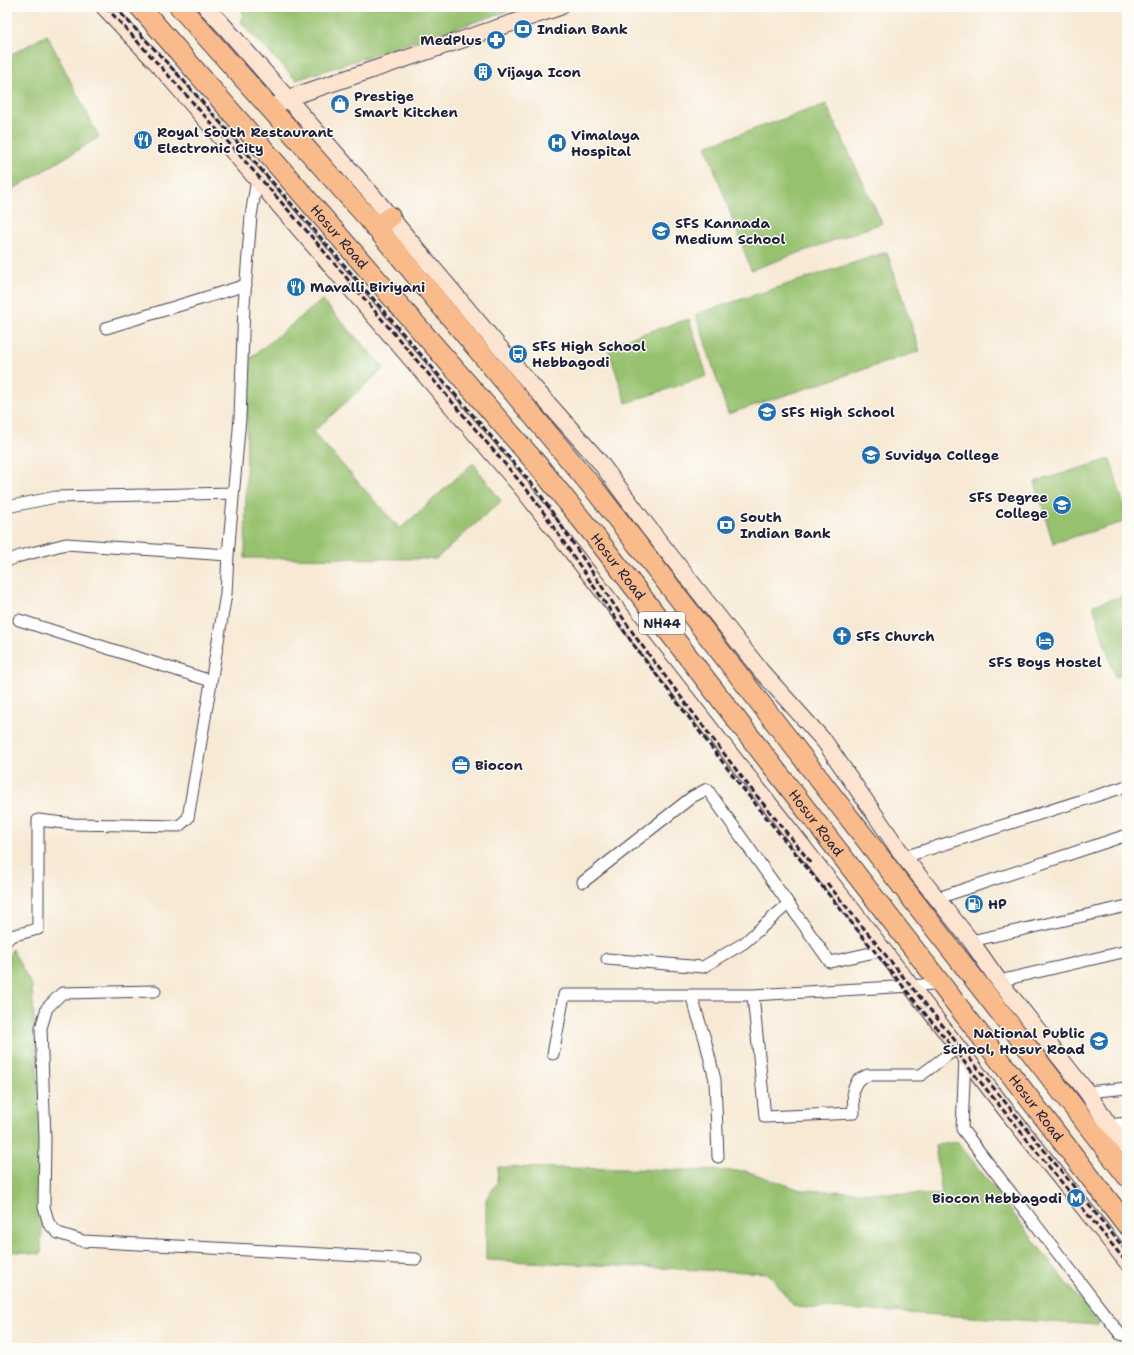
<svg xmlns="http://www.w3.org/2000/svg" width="1134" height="1355" font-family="'Shantell Sans',sans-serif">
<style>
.green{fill:#96c16e;stroke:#5c7254}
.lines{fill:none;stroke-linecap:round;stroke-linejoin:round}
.street-casing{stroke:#424052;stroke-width:13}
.secondary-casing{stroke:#424052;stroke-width:18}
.highway-casing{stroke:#424052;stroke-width:22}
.street{stroke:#fff;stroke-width:11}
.secondary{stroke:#fde4d1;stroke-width:16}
.highway{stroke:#fabb8c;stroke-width:20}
.rail{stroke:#22223b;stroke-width:3;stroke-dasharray:6 3;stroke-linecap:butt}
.labels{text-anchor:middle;stroke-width:3;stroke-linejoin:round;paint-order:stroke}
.shield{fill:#fdfcf7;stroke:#646373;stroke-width:1}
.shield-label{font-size:13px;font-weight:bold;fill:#22223b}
.poi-label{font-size:14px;font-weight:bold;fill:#22223b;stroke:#fdfcf7;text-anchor:start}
.street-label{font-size:14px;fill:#22223b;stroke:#fdfcf7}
</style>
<rect width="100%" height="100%" fill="#fdfcf7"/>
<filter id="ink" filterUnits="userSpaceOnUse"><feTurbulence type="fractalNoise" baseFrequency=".025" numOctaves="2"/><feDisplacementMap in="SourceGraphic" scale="8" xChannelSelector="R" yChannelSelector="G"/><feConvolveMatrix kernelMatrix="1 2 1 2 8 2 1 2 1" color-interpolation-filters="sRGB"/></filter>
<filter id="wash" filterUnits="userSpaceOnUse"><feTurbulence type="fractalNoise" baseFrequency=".012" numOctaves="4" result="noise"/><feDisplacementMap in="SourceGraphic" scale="16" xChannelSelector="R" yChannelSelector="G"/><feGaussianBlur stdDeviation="0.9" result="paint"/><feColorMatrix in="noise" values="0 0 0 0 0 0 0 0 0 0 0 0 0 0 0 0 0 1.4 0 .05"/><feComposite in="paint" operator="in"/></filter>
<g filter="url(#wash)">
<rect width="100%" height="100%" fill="#f7e9d4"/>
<path class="green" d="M243,7H521L296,80L242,24Z
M47,35L99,137L7,193V57Z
M826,104L882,223L751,270L706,146Z
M887,252L920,351L728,414L696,314Z
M322,300L384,368L313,432L400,529L473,463L501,501L436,559L245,558L248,360Z
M689,319L707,376L626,403L607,345Z
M1110,459L1127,516V521L1053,543L1035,482Z
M1127,595V673L1115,677L1093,605Z
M12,949L32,986L44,1175L41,1254L7,1251V961Z
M958,1142L1099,1325L794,1306L768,1273L486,1260V1199L497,1183L498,1167L746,1171L801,1190L942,1195L935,1145Z"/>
</g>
<g filter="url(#ink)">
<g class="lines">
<g class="street-casing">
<path id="street" d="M106,328L246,285
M7,507L56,497L233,493
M7,561L20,556L66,544L228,555
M19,620L211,681
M904,857L1127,786
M583,882L692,797L707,789L830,962L884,950
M938,898L1127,835
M7,940L11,936L38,929V820L73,824L179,826L188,818L226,594L228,555L240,418L244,305L251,216L257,179
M971,941L1127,906
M607,959L703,967L744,943L788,904
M999,981L1127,951
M155,991L62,993L47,1008L41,1028L45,1139L44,1207L49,1224L58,1233L83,1241L416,1259
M691,995L705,1039L715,1080L718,1157
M753,995L765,1117L854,1113L853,1089L858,1080L868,1075H921L958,1047
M553,1054L564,995H753L912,986L941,983
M965,1057L962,1129L1120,1334L1127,1336
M1087,1092L1127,1088
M1109,1125L1127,1123"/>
</g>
<g class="secondary-casing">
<path id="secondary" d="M104,7L156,62L521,487L847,903L1006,1110L1127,1262
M206,7L224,26L374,197L406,236L522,374L599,461L648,527L761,671L825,742L904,857L971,941L999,981L1087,1092L1109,1125L1127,1147
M280,103L288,98L560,7"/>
</g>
<g class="highway-casing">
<g id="highway">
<path id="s1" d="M140,7L536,463L594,535L1127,1225"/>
<path d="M180,7L367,217L595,490L1127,1176"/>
<path d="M376,228L390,217"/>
</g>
</g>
<use href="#street" class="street"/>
<use href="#secondary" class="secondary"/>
<use href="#highway" class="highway"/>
<path class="rail" d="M106,7L180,88L305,229L533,497L633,644L740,785L1127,1263
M115,7L183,80L309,224L538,491L637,639L744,780L812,864
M827,883L1127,1252"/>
</g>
</g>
<defs>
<g id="bank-disc" transform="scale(1)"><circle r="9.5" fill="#1f6fb2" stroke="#fdfcf7"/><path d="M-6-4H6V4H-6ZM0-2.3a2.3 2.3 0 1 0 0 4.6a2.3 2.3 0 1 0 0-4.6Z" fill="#fff"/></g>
<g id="pharmacy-disc" transform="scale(1)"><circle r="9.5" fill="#1f6fb2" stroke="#fdfcf7"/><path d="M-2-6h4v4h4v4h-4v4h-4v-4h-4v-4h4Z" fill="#fff"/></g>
<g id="building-disc" transform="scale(1)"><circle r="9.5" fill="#1f6fb2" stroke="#fdfcf7"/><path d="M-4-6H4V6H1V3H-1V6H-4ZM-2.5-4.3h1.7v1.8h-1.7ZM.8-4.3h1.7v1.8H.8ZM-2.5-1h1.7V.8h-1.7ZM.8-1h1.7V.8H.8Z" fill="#fff"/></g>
<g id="shop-disc" transform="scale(1)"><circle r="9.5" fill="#1f6fb2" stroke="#fdfcf7"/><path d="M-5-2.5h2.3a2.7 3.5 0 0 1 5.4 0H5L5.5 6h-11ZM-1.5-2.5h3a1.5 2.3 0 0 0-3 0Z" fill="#fff"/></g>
<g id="restaurant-disc" transform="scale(1)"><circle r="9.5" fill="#1f6fb2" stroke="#fdfcf7"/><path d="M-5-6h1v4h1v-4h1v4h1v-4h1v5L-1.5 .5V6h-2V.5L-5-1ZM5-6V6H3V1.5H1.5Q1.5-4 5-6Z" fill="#fff"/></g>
<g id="hospital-disc" transform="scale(1)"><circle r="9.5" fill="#1f6fb2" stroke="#fdfcf7"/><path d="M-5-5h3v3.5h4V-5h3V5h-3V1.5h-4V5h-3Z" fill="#fff"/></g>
<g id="school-disc" transform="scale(1)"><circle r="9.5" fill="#1f6fb2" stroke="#fdfcf7"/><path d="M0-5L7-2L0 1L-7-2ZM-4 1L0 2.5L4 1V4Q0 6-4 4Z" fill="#fff"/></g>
<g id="bus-disc" transform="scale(1)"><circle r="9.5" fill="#1f6fb2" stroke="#fdfcf7"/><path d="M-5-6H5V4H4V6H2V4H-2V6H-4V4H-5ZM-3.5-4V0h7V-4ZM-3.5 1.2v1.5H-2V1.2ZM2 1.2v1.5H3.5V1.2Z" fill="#fff"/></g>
<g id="university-disc" transform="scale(1)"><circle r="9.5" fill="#1f6fb2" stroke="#fdfcf7"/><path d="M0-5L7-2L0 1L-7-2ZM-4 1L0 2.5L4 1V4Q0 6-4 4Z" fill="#fff"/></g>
<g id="church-disc" transform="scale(1)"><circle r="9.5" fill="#1f6fb2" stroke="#fdfcf7"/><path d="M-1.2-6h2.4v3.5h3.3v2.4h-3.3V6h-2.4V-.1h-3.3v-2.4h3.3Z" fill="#fff"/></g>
<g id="hotel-disc" transform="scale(1)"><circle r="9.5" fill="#1f6fb2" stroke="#fdfcf7"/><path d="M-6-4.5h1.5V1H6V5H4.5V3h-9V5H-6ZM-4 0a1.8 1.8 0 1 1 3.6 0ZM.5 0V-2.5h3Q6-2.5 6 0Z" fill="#fff"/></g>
<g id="office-disc" transform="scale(1)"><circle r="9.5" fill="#1f6fb2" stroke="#fdfcf7"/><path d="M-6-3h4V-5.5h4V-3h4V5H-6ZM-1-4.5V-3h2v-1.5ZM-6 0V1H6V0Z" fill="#fff"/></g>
<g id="fuel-disc" transform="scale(1)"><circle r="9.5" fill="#1f6fb2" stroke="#fdfcf7"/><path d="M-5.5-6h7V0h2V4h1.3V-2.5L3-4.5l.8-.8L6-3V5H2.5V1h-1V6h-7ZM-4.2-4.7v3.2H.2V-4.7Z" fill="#fff"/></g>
<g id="metro-disc" transform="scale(1)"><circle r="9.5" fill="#1f6fb2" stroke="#fdfcf7"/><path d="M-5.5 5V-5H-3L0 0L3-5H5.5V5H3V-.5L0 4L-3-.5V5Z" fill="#fff"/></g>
</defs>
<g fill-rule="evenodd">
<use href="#bank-disc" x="523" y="29"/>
<use href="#pharmacy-disc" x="496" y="40"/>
<use href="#building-disc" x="483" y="72"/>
<use href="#shop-disc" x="340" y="104"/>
<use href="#restaurant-disc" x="143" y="140"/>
<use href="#hospital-disc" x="557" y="143"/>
<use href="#school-disc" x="661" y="231"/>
<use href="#restaurant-disc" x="296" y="287"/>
<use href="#bus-disc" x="518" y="354"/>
<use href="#school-disc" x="767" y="412"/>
<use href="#university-disc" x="871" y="455"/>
<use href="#university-disc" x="1062" y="505"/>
<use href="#bank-disc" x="726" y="525"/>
<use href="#church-disc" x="842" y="636"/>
<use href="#hotel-disc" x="1045" y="641"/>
<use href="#office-disc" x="461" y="765"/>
<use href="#fuel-disc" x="974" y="904"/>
<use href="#school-disc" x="1099" y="1041"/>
<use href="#metro-disc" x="1076" y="1198"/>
</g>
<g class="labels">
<rect class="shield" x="639" y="612" width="46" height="22" rx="3"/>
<g class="shield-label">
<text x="662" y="628">NH44</text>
</g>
<g class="poi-label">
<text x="537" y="34">Indian Bank</text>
<text x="482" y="45" text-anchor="end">MedPlus</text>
<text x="497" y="77">Vijaya Icon</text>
<text x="354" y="101">Prestige<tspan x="354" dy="16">Smart Kitchen</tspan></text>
<text x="157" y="137">Royal South Restaurant<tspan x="157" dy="16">Electronic City</tspan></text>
<text x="571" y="140">Vimalaya<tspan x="571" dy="16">Hospital</tspan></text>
<text x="675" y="228">SFS Kannada<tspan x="675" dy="16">Medium School</tspan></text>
<text x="310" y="292">Mavalli Biriyani</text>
<text x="532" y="351">SFS High School<tspan x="532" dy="16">Hebbagodi</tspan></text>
<text x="781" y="417">SFS High School</text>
<text x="885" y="460">Suvidya College</text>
<text x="1048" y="502" text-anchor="end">SFS Degree<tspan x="1048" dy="16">College</tspan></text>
<text x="740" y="522">South<tspan x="740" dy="16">Indian Bank</tspan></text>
<text x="856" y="641">SFS Church</text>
<text x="1045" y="667" text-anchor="middle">SFS Boys Hostel</text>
<text x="475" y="770">Biocon</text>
<text x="988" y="909">HP</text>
<text x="1085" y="1038" text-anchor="end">National Public<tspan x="1085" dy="16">School, Hosur Road</tspan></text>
<text x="1062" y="1203" text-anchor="end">Biocon Hebbagodi</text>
</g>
<g class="street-label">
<text dy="5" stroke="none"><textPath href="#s1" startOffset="304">Hosur Road</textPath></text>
<text dy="5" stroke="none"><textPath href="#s1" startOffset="736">Hosur Road</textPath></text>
<text dy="5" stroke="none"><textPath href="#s1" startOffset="1060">Hosur Road</textPath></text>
<text dy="5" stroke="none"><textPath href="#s1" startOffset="1420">Hosur Road</textPath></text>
</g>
</g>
<rect width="1134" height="1355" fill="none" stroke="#fdfcf7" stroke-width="24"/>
</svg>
